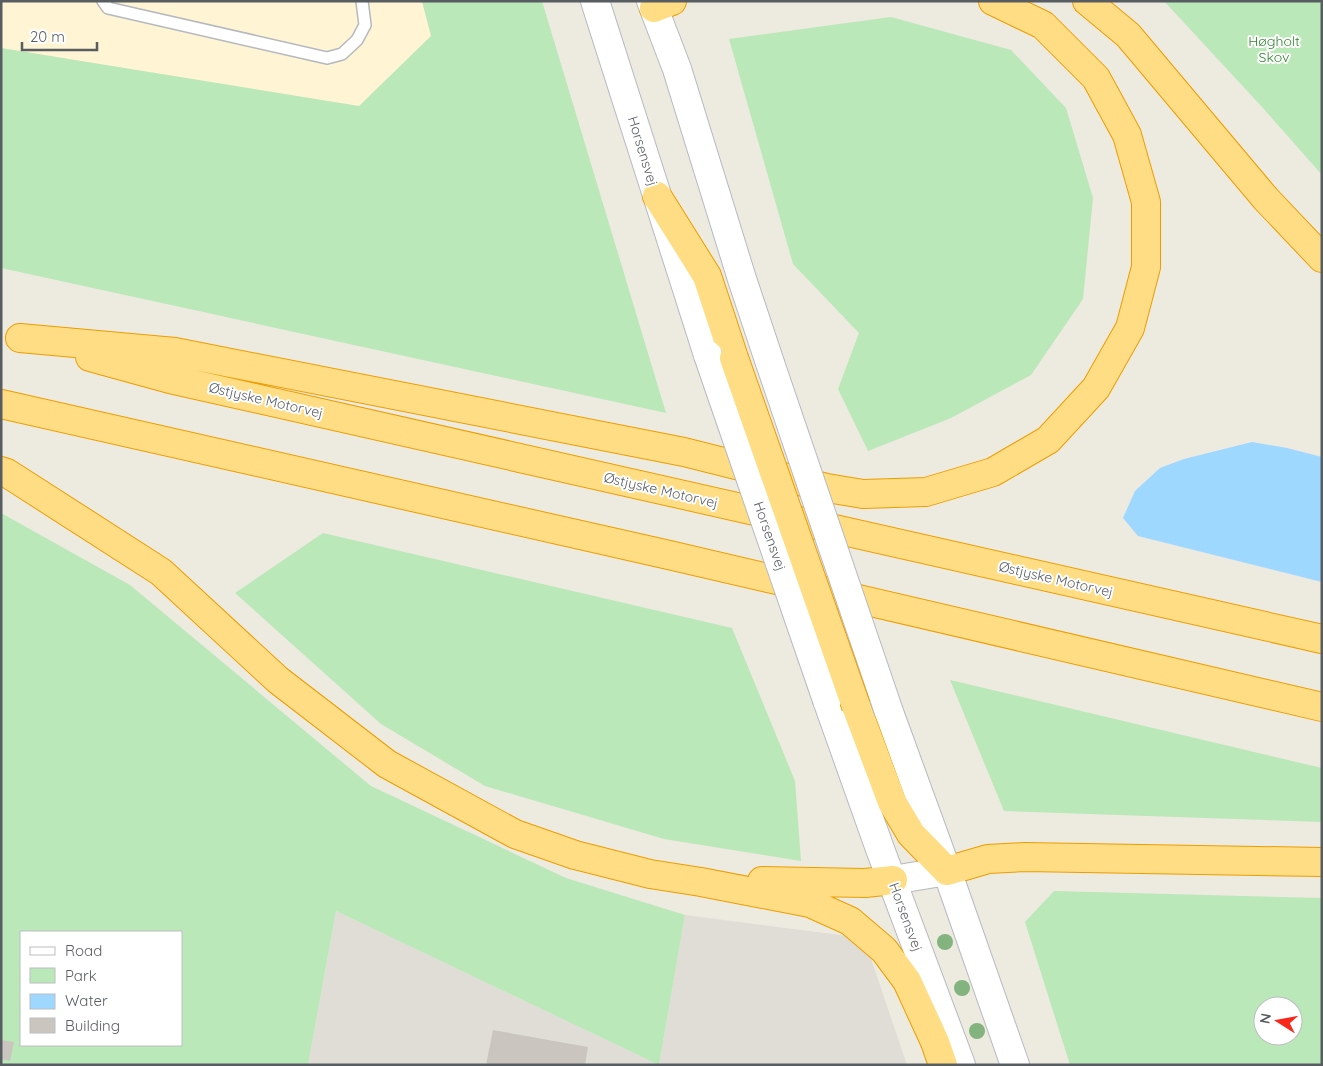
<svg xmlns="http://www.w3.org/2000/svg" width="1323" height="1066" font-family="Quicksand,sans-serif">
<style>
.commercial{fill:#fff4d3}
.industrial{fill:#e0ddd7}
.green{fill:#bae8b9;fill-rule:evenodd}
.water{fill:#9ed7ff}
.building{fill:#cac6bf}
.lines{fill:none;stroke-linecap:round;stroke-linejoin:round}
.lane-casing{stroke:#b5b9be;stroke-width:14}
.secondary-casing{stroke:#b6bac0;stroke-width:30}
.highway-casing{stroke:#ed9d00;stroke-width:30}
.lane{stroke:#fff;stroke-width:11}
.secondary{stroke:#fff;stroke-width:28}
.highway{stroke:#ffdd85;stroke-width:28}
.secondary-bridge-casing{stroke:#b6bac0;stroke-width:30;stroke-linecap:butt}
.highway-bridge-casing{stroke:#ed9d00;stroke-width:30;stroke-linecap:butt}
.secondary-bridge{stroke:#fff;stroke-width:28}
.highway-bridge{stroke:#ffdd85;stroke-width:28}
.tree{fill:#83b37e}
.labels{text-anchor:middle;stroke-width:4;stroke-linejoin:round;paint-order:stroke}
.park-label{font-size:14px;fill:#2d862e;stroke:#fff}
.street-label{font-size:14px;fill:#585d62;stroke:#fff}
</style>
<rect width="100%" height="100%" fill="#edeadf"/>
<path class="commercial" d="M1,1H422L431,36L360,107L1,48Z"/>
<path class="industrial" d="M336,911L659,1065L685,915L864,938L907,1065H308Z"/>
<path class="green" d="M422,1H542L666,413L1,268V48L359,106L431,36Z
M1164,1H1322V175L1262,107Z
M891,17L1011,50L1066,108L1093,198L1083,299L1031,375L951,418L868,451L838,389L859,333L793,264L729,39Z
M1,513L130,585L371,786L566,878L685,915L659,1065L336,911L308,1065H1ZM21,932H181V1045H21Z
M323,533L732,628L795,781L801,861L664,839L485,786L381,724L235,593Z
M950,680L1322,768V822L1004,811Z
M1054,891L1322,898V1065H1070L1025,922ZM1263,1006H1293V1036H1263Z"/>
<path class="water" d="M1252,442L1287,448L1322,457V582L1138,536L1123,518L1135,491L1160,468L1184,459Z"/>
<path class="building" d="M493,1030L588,1047L585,1065H486Z
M1,1040L14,1042L10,1061L1,1059Z"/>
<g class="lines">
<g class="lane-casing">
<path id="lane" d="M103,1L108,8L327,58L342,54L357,40L365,25L362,1"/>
</g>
<g class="secondary-casing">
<path id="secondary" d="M595,1L708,355
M651,1L677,69L742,279L770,363
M827,700L880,849L961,1065
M889,712L947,871L1015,1065
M893,880L947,871"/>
</g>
<g class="highway-casing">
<path id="highway" d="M1087,1L1128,35L1266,199L1322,258
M654,8L672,1
M657,196L707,276L734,358
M20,338L175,352L684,452L827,488L863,494L926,492L993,472L1048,440L1096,388L1130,328L1146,267V202L1127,135L1096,78L1043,25L993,1
M90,357L170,379L1322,639
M1,404L669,555L1322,707
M1,471L7,473L161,572L278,680L387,764L515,834L575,855L650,874L701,882L810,903L850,921L884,950L907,981L935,1042L943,1065
M856,706L892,802L911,834L947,871L988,859L1025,857L1322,862
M762,881L865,883L893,880"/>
</g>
<use href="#lane" class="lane"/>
<use href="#secondary" class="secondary"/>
<use href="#highway" class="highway"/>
<g class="secondary-bridge-casing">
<path id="secondary-bridge" d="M708,355L827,700
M770,363L889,712"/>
</g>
<g class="highway-bridge-casing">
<path id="highway-bridge" d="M734,358L856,706"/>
</g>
<use href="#secondary-bridge" class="secondary-bridge"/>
<use href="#highway-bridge" class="highway-bridge"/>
</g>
<g class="tree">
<circle cx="945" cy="942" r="8"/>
<circle cx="962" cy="988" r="8"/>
<circle cx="977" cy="1031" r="8"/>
</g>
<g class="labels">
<g class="park-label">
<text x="1274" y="46">Høgholt<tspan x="1274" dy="16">Skov</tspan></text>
</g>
<g class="street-label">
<text transform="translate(643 151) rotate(73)" y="5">Horsensvej</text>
<text transform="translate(266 400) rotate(13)" y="5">Østjyske Motorvej</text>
<text transform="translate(661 490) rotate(13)" y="5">Østjyske Motorvej</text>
<text transform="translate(770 536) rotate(71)" y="5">Horsensvej</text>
<text transform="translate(1056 579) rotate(13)" y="5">Østjyske Motorvej</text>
<text transform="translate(906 917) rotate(70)" y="5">Horsensvej</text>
</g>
</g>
<rect width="1323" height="1066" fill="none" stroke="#585d62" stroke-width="5"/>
<rect x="20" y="931" width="162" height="115" fill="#ffffff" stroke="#bcbec0"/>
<rect x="30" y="947" width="25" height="8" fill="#ffffff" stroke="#bcbec0"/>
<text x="65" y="956" font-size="15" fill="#585d62">Road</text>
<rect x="30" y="968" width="25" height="15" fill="#bae8b9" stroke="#bcbec0"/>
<text x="65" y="981" font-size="15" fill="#585d62">Park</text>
<rect x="30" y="994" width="25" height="15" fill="#9ed7ff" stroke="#bcbec0"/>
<text x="65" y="1006" font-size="15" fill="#585d62">Water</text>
<rect x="30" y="1018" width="25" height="15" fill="#cac6bf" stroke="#bcbec0"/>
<text x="65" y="1031" font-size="15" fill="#585d62">Building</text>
<g transform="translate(1278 1021) rotate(281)"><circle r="24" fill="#ffffff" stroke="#bcbec0"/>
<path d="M0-4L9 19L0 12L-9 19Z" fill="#f9261a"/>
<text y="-8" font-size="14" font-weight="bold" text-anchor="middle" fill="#585d62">N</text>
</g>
<path d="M22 42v8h75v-8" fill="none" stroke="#585d62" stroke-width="2.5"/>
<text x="30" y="42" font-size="15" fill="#585d62" stroke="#ffffff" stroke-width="4" paint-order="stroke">20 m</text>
</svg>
